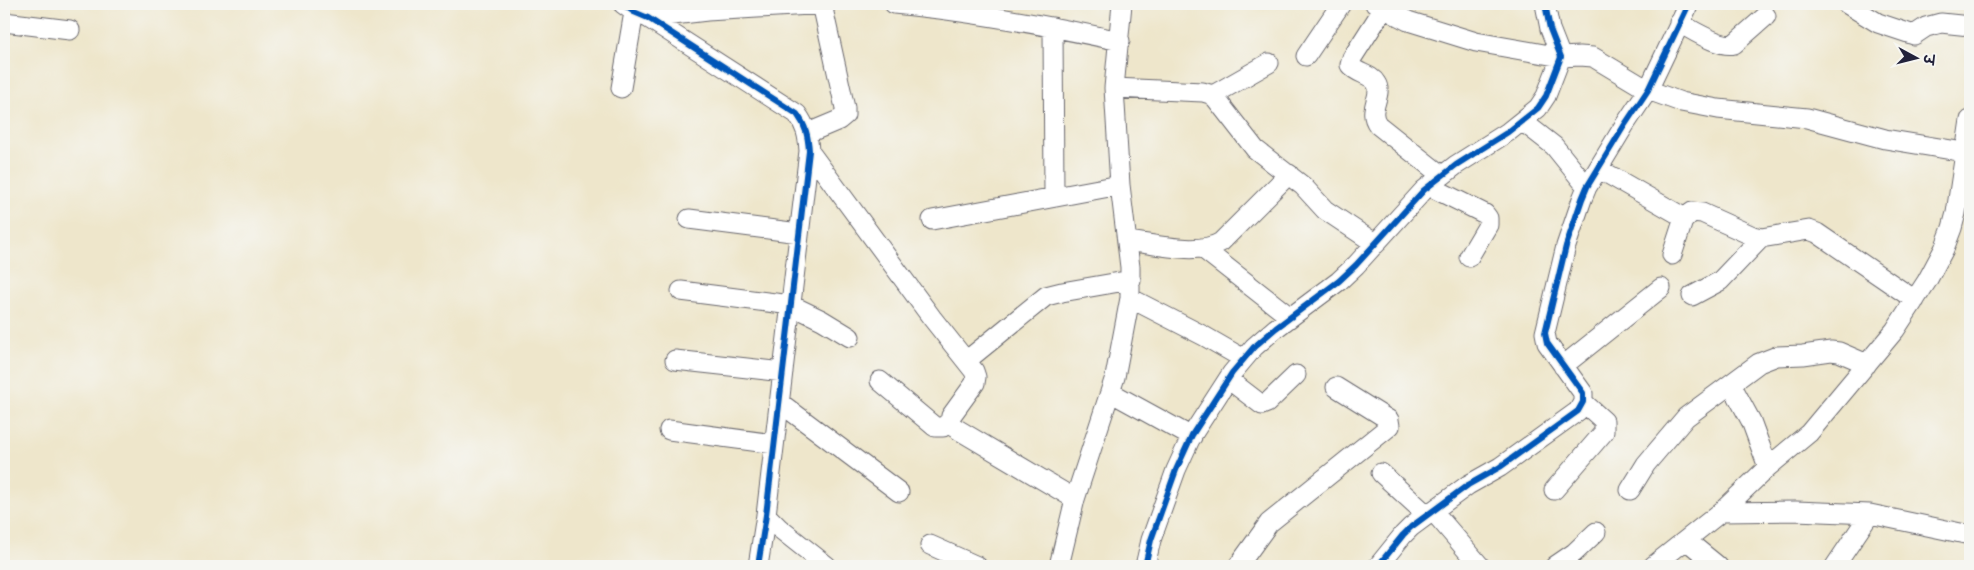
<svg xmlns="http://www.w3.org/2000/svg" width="1974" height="570" font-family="Delius,'Playpen Sans Deva',sans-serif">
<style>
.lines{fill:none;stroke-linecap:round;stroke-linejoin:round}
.minor-casing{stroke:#69676d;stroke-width:21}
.minor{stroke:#fff;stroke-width:19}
.cycleway-casing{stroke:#f6f6f2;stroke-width:9}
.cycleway{stroke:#0057b8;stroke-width:6}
</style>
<rect width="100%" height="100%" fill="#f6f6f2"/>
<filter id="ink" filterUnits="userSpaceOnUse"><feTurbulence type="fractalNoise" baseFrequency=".02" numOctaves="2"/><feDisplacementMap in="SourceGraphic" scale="10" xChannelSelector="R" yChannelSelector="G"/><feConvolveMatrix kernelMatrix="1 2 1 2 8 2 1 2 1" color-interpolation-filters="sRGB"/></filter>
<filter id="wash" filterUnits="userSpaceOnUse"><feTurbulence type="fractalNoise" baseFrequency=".0096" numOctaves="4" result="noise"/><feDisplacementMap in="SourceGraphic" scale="20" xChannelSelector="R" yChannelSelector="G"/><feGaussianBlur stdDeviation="1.12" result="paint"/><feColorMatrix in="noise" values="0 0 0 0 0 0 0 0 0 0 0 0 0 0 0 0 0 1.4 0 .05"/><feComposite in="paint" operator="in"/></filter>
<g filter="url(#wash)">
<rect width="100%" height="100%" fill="#eee6cb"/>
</g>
<g filter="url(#ink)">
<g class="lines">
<g class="minor-casing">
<path id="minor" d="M623,4L634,12L648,18L797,114C806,126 808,136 809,151L766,515L758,566
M894,4C970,11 1045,25 1120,41
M1375,4L1408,21L1476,42L1561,57L1580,56L1593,57L1648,90L1681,102L1718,109L1807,118L1885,139L1970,153
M1847,4L1878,23L1914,35L1926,27L1941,23L1970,26
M1384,8L1352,58L1350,65C1357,74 1371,74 1376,83C1384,95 1366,110 1378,125L1441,175
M648,18L707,11L827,4
M4,22L70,30
M1679,23C1693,30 1719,48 1734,44L1766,16
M1053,27L1054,197
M1306,56L1341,4
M621,88L634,12
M1114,88L1203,92L1213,95L1255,149L1303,186L1325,210L1376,244
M1213,95L1269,63
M1522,121L1554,146L1587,187
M808,133L839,120L845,115V108L822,4
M809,151L932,318L974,371L976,377L975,383L951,416L950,421L952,426L1075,499
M1599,169L1685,218
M1429,186L1485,214L1488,218V225L1469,257
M689,219L799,233
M932,220L1120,185
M1127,241C1153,244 1199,256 1221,242L1289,174
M1202,248L1290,317
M1672,255L1683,221L1692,212L1702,213L1753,236L1761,238L1809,230L1817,233L1915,300
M681,291L791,305L822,320L850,337
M1692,296L1720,281L1761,238
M1130,298L1204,336L1244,359
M675,360L783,372
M966,361L1046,296L1062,292L1131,280
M1563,366L1661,288
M1228,379L1262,405L1267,403L1296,375
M880,381L935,427H943L950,421
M1731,384L1751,421L1768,467
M1110,392L1192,437
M779,402L899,492
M669,430L774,444
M1381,473L1427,515
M1554,490L1604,432V421L1583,402
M1630,490L1646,464L1686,417L1759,363L1777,356L1803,355L1831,351L1839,352L1867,364
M1433,511L1480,566
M1721,512L1796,511L1870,514L1970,535
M766,515L779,528L827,566
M1686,540L1718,566
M930,545L977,566
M1059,566L1075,499L1115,377L1130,298V267L1120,185L1114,88L1122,4
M1145,566L1151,540L1176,470L1192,435L1232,373L1254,347L1276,328L1339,281L1356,265L1424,190L1456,165L1508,132L1538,108L1546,96L1561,57L1550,29L1545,4
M1238,566L1269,523L1390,426L1389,420L1336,387
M1378,566L1403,535L1411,527L1468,485L1500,467L1578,411L1583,402V393L1547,343L1545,333L1566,246L1582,199L1587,187L1624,126L1648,90L1689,4
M1555,566L1574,553L1596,532
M1653,566L1721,512L1768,467L1809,433L1895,330L1927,281L1944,249L1952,228L1956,213L1970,120
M1835,566L1870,514"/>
</g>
<use href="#minor" class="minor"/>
<g class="cycleway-casing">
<path id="cycleway" d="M623,4L634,12L648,18L797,114C806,126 808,136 809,151L766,515L758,566
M1145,566L1151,540L1176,470L1192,435L1232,373L1254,347L1276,328L1339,281L1356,265L1424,190L1456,165L1508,132L1538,108L1546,96L1561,57L1550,29L1545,4
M1378,566L1403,535L1411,527L1468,485L1500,467L1578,411L1583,402V393L1547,343L1545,333L1566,246L1582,199L1587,187L1624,126L1648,90L1689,4"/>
</g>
<use href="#cycleway" class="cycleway"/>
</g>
</g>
<rect width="1974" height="570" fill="none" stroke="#f6f6f2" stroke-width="20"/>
<g transform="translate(1916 58) rotate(97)" stroke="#f6f6f2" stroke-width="4" paint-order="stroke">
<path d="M0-4L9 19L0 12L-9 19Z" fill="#22223b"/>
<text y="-8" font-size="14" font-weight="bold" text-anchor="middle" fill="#22223b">उ</text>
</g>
</svg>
